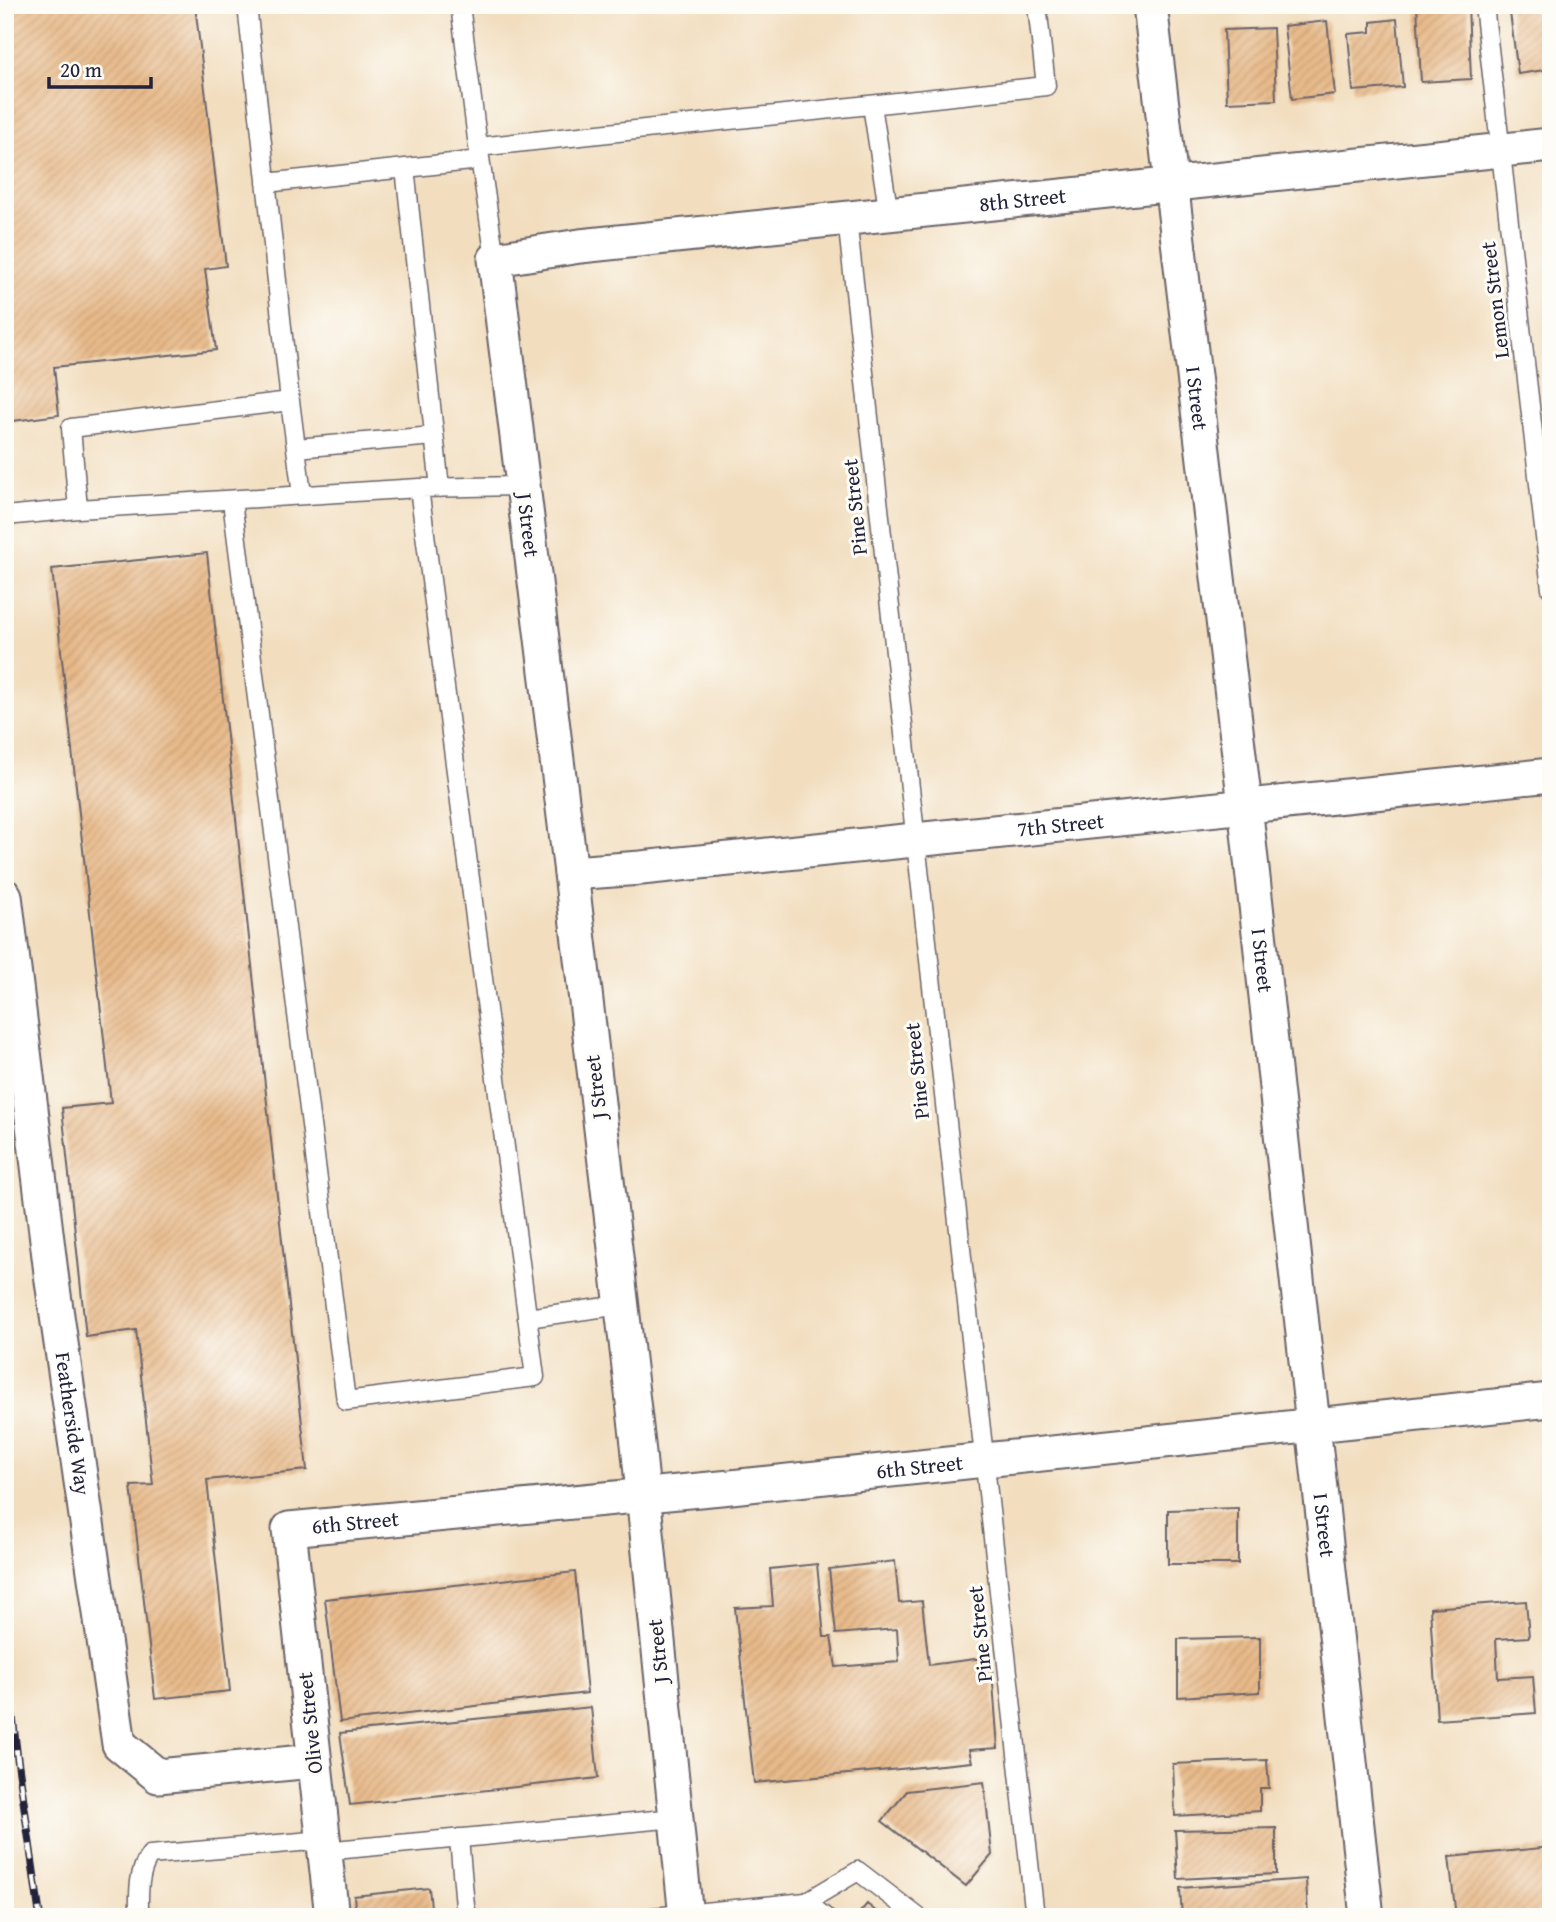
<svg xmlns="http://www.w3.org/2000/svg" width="1556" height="1922" viewBox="0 0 1556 1922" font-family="'Gentium Book Plus',serif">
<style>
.building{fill:url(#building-hatch)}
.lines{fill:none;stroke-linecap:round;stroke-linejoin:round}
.service-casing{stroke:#6b6469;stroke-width:21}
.minor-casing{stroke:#6b6469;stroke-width:37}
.service{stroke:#fff;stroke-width:18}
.minor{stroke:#fff;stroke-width:33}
.rail-casing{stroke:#22223b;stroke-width:8}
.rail{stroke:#fdfcf7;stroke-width:5;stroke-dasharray:16;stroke-linecap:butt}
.labels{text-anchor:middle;stroke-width:6;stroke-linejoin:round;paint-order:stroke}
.street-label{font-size:21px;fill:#22223b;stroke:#fdfcf7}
</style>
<defs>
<pattern id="building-hatch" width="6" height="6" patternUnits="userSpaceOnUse" patternTransform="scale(1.75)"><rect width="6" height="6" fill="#e8ba8a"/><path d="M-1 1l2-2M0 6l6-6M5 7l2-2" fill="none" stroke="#c7a078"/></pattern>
</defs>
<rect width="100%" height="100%" fill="#fdfcf7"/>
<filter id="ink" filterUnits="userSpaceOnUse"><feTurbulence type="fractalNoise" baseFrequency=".0143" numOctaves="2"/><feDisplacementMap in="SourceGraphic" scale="14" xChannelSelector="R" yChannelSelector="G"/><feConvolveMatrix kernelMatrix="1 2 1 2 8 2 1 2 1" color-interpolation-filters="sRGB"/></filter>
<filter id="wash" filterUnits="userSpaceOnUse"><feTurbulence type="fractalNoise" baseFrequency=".00686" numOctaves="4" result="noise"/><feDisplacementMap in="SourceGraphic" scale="28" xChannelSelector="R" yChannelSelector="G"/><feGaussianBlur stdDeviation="1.57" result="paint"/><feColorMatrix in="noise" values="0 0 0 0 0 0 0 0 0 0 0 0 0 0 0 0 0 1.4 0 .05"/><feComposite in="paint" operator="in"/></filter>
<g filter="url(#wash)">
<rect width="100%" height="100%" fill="#f2debf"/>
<g id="blocks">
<!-- building -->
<path class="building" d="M 5,5 L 195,5 L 226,266 L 205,269 L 216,350 L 54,367 L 59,415 L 5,422 Z
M 1417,5 L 1468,5 L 1471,79 L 1421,82 Z
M 1509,5 L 1551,5 L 1551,69 L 1518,74 Z
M 1397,19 L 1403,87 L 1353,91 L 1348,34 L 1371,32 L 1371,22 Z
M 1327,21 L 1335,94 L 1292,99 L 1284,26 Z
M 1273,28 L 1276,100 L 1227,102 L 1224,30 Z
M 207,553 L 307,1470 L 207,1480 L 230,1691 L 155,1699 L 131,1486 L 153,1485 L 136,1330 L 86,1337 L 62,1108 L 111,1103 L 52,569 Z
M 1238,1508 L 1238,1564 L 1168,1564 L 1168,1510 Z
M 895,1561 L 899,1603 L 922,1601 L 929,1665 L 991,1657 L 998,1748 L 969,1750 L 972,1762 L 754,1783 L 735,1608 L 773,1606 L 770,1569 L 817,1564 L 824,1637 L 831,1637 L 836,1667 L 899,1662 L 897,1629 L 836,1634 L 829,1569 Z
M 575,1572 L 587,1693 L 340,1722 L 325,1599 Z
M 1526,1601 L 1529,1637 L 1496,1639 L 1498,1678 L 1533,1676 L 1536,1713 L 1437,1720 L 1430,1608 Z
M 1260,1637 L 1260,1692 L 1178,1697 L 1178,1639 Z
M 591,1707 L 598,1778 L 350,1805 L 340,1733 Z
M 1267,1760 L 1269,1788 L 1260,1788 L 1260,1811 L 1175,1816 L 1173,1764 Z
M 984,1782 L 992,1855 L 966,1886 L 882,1821 L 907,1791 Z
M 1276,1828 L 1276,1874 L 1178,1879 L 1175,1830 Z
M 1551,1847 L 1551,1917 L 1456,1917 L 1449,1857 Z
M 1306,1879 L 1308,1917 L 1182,1917 L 1180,1888 Z
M 429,1888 L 432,1917 L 356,1917 L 354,1896 Z
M 867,1904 L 883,1917 L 856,1917 Z"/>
</g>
</g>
<g filter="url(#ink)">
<use href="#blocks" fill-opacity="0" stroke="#6b6469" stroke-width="2"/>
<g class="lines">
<defs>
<path id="service" d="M 460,5 L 478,147 L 1046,86 L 1037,5
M 1484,5 L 1551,589
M 872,105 L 889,215
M 479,151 L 495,259
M 405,168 L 440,488
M 266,183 L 480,160
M 847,219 L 1035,1917
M 290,401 L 302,495
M 296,448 L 434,436
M 232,501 L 346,1401 L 535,1377 L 419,488
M 78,509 L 71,428 L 290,401 L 247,5
M 5,516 L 78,509 L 419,488 L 523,486
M 527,1318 L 621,1305
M 459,1838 L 465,1906 L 468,1917
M 324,1851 L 676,1818
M 806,1902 L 825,1917
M 139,1917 C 139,1895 137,1873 150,1855 L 323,1840
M 653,1917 L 806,1902 L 858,1871 L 918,1917"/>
<g id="minor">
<path id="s1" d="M 1150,5 L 1245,805 L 1367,1917"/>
<path id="s2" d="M 571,873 L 641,868 L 1551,775"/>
<path id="s3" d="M 5,896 L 52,1281 L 119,1744 L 158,1776 L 313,1761"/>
<path id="s4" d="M 332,1917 L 289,1529 L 731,1487 L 1551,1400"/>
<path id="s5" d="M 686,1917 L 638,1444 L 571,873 L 495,259 L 580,246 L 1551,145"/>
</g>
</defs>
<!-- service casing -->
<use href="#service" class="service-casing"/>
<!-- minor casing -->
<use href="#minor" class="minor-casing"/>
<!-- service -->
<use href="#service" class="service"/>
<!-- minor -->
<use href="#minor" class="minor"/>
<defs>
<path id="rail" d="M 5,1654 L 17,1755 L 40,1917"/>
</defs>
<!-- rail casing -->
<use href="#rail" class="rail-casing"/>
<!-- rail -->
<use href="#rail" class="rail"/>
</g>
</g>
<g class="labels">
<!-- street labels -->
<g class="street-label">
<text dy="7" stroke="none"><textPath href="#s5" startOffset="2200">8th Street</textPath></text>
<text transform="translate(1495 300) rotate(-97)" y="7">Lemon Street</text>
<text dy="7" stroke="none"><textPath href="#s1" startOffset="396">I Street</textPath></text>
<text transform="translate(855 507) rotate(-96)" y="7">Pine Street</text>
<text transform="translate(528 525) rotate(83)" y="7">J Street</text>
<text dy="7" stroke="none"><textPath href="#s2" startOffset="492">7th Street</textPath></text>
<text dy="7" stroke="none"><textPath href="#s1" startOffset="962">I Street</textPath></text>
<text transform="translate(917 1071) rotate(-96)" y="7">Pine Street</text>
<text transform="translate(596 1087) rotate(-97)" y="7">J Street</text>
<text dy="7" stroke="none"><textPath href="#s3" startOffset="532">Featherside Way</textPath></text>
<text dy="7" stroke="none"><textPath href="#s4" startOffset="1024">6th Street</textPath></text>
<text dy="7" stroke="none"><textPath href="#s4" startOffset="457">6th Street</textPath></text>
<text dy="7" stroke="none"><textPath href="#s1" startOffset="1530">I Street</textPath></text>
<text transform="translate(980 1634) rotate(-96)" y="7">Pine Street</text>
<text transform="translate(658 1651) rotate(-96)" y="7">J Street</text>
<text transform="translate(310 1723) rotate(-96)" y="7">Olive Street</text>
</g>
</g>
<!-- margin -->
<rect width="1556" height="1922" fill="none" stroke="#fdfcf7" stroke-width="28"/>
<!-- scale -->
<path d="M49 77v10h102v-10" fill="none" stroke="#22223b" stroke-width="3.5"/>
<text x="60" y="77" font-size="21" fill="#22223b" stroke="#fdfcf7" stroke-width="5" paint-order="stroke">20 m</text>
</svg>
